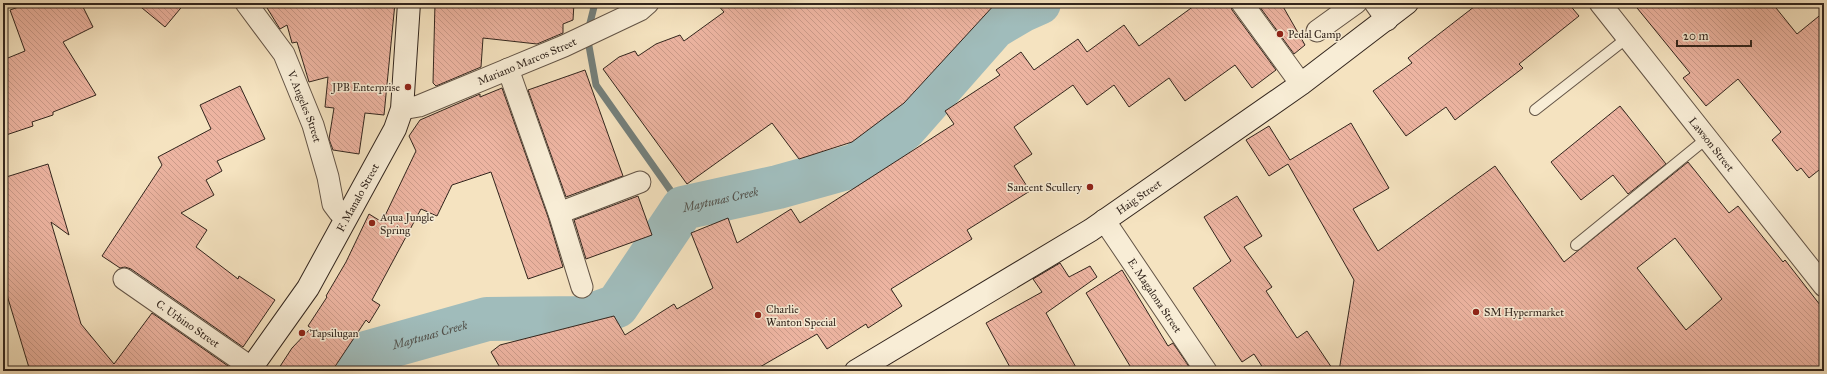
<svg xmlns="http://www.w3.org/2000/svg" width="1827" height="374" viewBox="0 0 1827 374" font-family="'IM FELL Great Primer',serif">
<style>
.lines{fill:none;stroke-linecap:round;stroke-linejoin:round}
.stream{stroke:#74807c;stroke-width:7}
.river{stroke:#a0bcbb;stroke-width:44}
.building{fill:url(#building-back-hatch);stroke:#32251d;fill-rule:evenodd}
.lane-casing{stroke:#635446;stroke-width:12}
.street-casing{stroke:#635446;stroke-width:23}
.secondary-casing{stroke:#32251d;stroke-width:24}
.lane{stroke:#f8edd6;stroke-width:10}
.street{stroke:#f8edd6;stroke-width:21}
.secondary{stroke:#f8edd6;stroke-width:22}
.poi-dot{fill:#8f2418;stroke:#f8edd6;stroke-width:1.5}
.labels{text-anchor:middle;stroke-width:3;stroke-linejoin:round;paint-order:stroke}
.poi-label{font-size:11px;fill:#32251d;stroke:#f8edd6;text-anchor:start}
.street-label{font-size:11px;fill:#32251d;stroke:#f8edd6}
.water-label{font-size:12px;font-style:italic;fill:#53524c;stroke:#f8edd6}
</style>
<defs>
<pattern id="building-back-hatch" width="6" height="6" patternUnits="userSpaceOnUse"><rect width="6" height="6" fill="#edb4a1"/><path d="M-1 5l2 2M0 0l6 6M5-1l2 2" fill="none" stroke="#cc9b8a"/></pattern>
</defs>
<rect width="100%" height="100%" fill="#f5e3c0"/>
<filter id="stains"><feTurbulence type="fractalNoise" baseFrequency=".005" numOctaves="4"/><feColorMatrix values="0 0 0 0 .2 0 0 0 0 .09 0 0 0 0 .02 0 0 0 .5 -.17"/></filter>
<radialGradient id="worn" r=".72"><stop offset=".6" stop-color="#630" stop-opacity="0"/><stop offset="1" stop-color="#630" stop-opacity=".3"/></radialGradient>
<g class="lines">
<!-- stream -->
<path class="stream" d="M 595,3 L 587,35 L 596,85 L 683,208"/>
<!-- river -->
<path class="river" id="s1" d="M 358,371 L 366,353 L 487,319 L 584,318 L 617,306 L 683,208 L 778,187 L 857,165 L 905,128 L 994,27 L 1021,11 L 1039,3"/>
</g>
<!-- building -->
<path class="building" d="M 30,3 L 81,3 L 93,27 L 63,42 L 96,95 L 53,112 L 53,115 L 32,122 L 33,126 L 3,136 L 3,60 L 25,51 L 10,10 Z
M 136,3 L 185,3 L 165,27 Z
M 264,3 L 395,3 L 384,115 L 365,113 L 359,154 L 333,150 L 329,139 L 334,108 L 325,107 L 328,77 L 309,82 L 297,42 L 292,43 L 287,25 L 280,29 Z
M 435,3 L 574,3 L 573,20 L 563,24 L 563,33 L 537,44 L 483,38 L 481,67 L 436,86 L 433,83 Z
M 716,3 L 996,3 L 904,103 L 852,142 L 799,159 L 772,123 L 687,184 L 603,69 L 619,57 L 635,51 L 638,56 L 656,44 L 680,35 L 684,41 L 724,12 Z
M 1198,3 L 1230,3 L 1232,10 L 1276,70 L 1252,88 L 1235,65 L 1185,101 L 1169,78 L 1129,107 L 1114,85 L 1087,105 L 1073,85 L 1014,127 L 1032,154 L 1014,166 L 1030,191 L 967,230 L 972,239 L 891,289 L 902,306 L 868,328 L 866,324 L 827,349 L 817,334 L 753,371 L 502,371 L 491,352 L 500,345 L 614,316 L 625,335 L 674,304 L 677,309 L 713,288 L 691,233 L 728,218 L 737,243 L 791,209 L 800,223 L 954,124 L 945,111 L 1000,75 L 996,70 L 1021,52 L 1034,70 L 1078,39 L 1087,52 L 1124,25 L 1139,46 Z
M 1257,3 L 1281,3 L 1305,45 L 1294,54 Z
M 1479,3 L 1568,3 L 1579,16 L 1519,64 L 1523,68 L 1455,120 L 1446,107 L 1406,136 L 1373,91 L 1412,63 L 1408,58 Z
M 1633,3 L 1772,3 L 1797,34 L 1824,12 L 1824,166 L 1809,178 L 1801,168 L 1797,171 L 1772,140 L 1781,132 L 1738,79 L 1706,106 L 1683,78 L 1690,73 Z
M 585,70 L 623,176 L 566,197 L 528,90 Z
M 240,86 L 265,139 L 217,161 L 222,171 L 206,180 L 214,195 L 181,213 L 207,230 L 196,247 L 238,279 L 239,276 L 275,300 L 243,347 L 131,269 L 125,267 L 120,268 L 102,256 L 162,165 L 158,157 L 211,129 L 200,105 Z
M 502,88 L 548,217 L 563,267 L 528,279 L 491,172 L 452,185 L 437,216 L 421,209 L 372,300 L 380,305 L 369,323 L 366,320 L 332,371 L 277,371 L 292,348 L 311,328 L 308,326 L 327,297 L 326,296 L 346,262 L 369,214 L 382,222 L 416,151 L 409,136 L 420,120 L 480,94 L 480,97 Z
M 1620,106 L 1666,164 L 1628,194 L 1613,175 L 1581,200 L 1551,162 Z
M 1351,123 L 1389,188 L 1353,209 L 1378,251 L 1495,166 L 1564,262 L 1688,162 L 1729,213 L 1738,206 L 1783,262 L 1785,260 L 1824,310 L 1824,371 L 1339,371 L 1354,280 L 1288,164 L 1269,176 L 1246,140 L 1269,126 L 1290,160 ZM 1675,238 L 1722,299 L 1686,330 L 1637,268 Z
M 48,164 L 69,235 L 51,222 L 81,324 L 114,364 L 152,313 L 228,366 L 225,371 L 30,371 L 3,282 L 3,178 Z
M 638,196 L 652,235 L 586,259 L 574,220 Z
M 1237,196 L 1262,236 L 1244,247 L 1272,287 L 1266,291 L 1297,338 L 1307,331 L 1334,371 L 1265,371 L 1254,354 L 1242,362 L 1193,288 L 1231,261 L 1204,217 Z
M 1060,263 L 1069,277 L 1090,266 L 1097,277 L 1046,313 L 1078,371 L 1012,371 L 986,323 L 1042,292 L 1033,279 Z
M 1122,270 L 1168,346 L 1173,343 L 1192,371 L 1133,371 L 1086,293 Z"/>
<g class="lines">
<defs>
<path id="lane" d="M 1535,110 L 1627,38
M 1576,245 L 1706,139"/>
<g id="street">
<path id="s2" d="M 246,3 L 284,54 L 313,125 L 328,177 L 333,204 L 339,212 L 347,216"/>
<path d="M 1242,3 L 1301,84"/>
<path d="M 1375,3 L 1387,20"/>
<path id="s3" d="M 1600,3 L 1824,286"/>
<path d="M 1317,31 L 1356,3"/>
<path d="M 508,69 L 559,213 L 582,287"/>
<path id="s4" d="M 402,109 L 419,106 L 564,46 L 640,10 L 648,3"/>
<path d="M 559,213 L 640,182"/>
<path id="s5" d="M 1104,220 L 1206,371"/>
<path id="s6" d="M 124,279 L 252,368"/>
</g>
<g id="secondary">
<path id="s7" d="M 249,371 L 308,288 L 395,129 L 402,109 L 409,3"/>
<path id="s8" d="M 856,371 L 1091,230 L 1301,84 L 1407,3"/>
</g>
</defs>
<!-- lane casing -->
<use href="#lane" class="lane-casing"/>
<!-- street casing -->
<use href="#street" class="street-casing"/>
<!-- secondary casing -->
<use href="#secondary" class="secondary-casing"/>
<!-- lane -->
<use href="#lane" class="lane"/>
<!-- street -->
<use href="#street" class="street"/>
<!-- secondary -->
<use href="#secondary" class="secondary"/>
</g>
<!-- markers -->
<g class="poi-dot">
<circle cx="1280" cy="34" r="4"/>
<circle cx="408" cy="87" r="4"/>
<circle cx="1090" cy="187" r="4"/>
<circle cx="372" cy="223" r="4"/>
<circle cx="1476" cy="312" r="4"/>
<circle cx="758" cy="315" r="4"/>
<circle cx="302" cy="333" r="4"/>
</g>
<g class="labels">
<!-- poi labels -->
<g class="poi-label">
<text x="1288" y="38">Pedal Camp</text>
<text x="400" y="91" text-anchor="end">JPB Enterprise</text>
<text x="1082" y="191" text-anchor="end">Sancent Scullery</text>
<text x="380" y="221">Aqua Jungle<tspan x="380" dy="13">Spring</tspan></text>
<text x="766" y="313">Charlie<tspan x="766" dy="13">Wanton Special</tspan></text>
<text x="1484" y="316">SM Hypermarket</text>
<text x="310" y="337">Tapsilugan</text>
</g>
<!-- street labels -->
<g class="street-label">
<text dy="4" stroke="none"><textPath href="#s4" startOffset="134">Mariano Marcos Street</textPath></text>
<text dy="4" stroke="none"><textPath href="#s2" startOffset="120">V. Angeles Street</textPath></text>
<text dy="4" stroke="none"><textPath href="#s3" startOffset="180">Lawson Street</textPath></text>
<text dy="4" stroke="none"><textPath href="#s7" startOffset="205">F. Manalo Street</textPath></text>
<text dy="4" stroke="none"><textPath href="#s8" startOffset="332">Haig Street</textPath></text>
<text dy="4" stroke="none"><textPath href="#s5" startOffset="91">E. Magalona Street</textPath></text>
<text dy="4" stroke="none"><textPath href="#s6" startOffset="78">C. Urbino Street</textPath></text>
</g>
<!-- water labels -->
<g class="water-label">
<text dy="4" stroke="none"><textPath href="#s1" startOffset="434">Maytunas Creek</textPath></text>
<text dy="4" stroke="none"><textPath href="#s1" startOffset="86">Maytunas Creek</textPath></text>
</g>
</g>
<!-- margin -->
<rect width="1827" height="374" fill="none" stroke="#f5e3c0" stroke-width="16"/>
<rect x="4" y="4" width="1819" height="366" fill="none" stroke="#32251d" stroke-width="2"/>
<rect x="8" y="8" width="1811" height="358" fill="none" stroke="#32251d"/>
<!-- scale -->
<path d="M1677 40v6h74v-6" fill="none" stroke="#32251d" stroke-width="2"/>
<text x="1683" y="40" font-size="12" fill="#32251d" stroke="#f8edd6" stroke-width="3" paint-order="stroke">20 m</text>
<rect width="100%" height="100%" filter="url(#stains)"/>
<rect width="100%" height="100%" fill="url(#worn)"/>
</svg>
